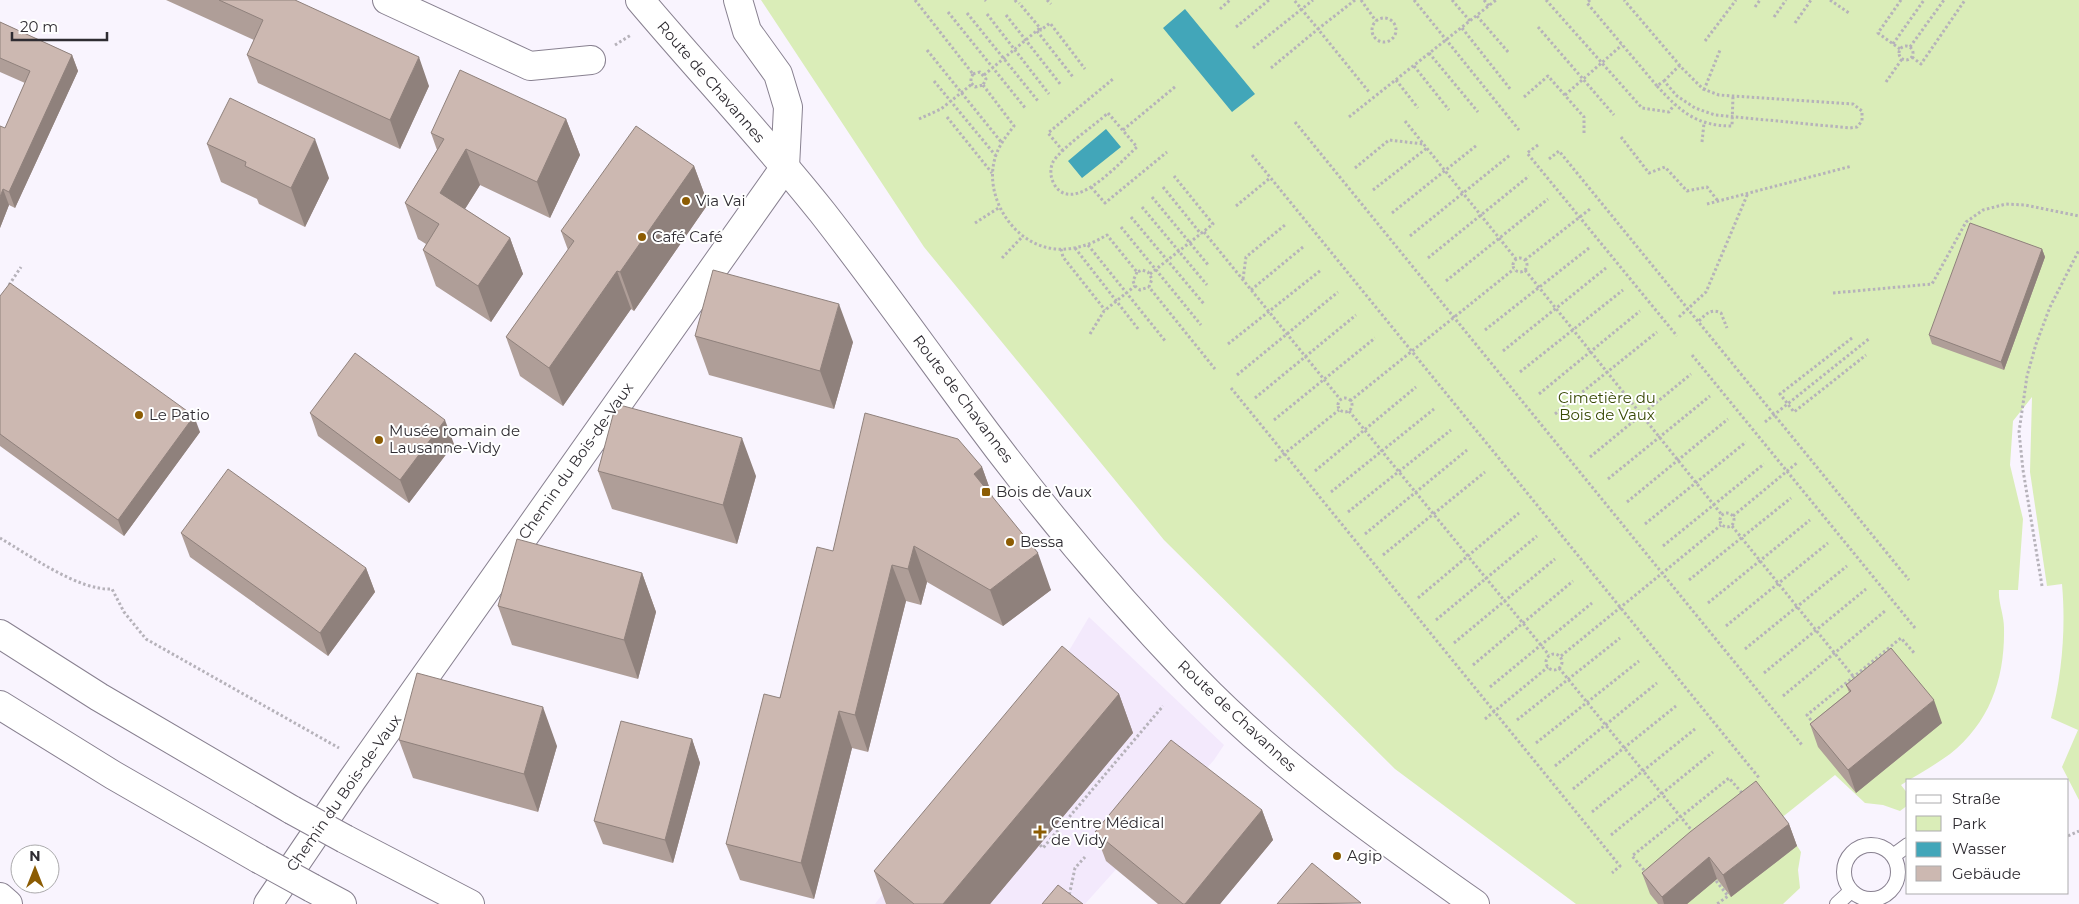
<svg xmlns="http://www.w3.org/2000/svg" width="2079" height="904" viewBox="0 0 2079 904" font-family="Montserrat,sans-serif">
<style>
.built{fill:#f3e9fc}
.green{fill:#daedb8}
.water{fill:#42a6b9}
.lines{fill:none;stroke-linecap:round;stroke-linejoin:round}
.service-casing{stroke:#888090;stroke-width:16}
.minor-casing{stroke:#888090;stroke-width:30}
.secondary-casing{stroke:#888090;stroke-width:30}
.motorway-casing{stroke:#888090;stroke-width:30}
.path{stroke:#b6b2ba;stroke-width:3;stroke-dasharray:2.5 2.5;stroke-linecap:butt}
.service{stroke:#fff;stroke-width:14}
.minor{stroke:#fff;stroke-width:28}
.secondary{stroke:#fff;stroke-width:28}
.motorway{stroke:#fff;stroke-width:28}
.motorway-bridge-casing{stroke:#888090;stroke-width:30;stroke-linecap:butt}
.motorway-bridge{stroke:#fff;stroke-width:28}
.wall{fill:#af9e98}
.shaded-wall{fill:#8f817c}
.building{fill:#ccb8b1;stroke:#8f817c}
.poi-dot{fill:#8c5c03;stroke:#fff;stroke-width:2}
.labels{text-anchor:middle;stroke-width:4;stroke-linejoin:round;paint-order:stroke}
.street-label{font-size:15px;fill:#2f2c32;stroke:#fff}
.poi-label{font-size:15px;fill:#2f2c32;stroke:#fff;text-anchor:start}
.park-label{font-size:15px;fill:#394a06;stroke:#fff}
</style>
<rect width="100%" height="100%" fill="#f9f4fe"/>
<!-- built -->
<path class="built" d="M 1089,617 L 1224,745 L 1214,760 L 1085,904 L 875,904 L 1070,649 Z"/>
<!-- green -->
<path class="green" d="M 761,0 L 2079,0 L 2079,800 L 2062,767 L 2078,730 L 2051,718 C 2062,675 2066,628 2062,584 L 2047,586 L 2030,472 L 2032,397 L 2013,421 L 2010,465 L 2023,519 L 2018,590 L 1999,590 C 1998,602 2004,615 2004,628 C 2005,678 1990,722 1950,754 C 1935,765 1917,775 1901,785 L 1908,794 L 1908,805 L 1900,811 L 1883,805 L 1865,803 L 1835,775 L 1780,819 L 1801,852 L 1798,870 L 1800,888 L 1783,904 L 1576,904 L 1395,769 L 1164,540 L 924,247 Z"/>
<!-- water -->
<path class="water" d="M 1185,9 L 1255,94 L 1232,112 L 1163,28 Z
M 1106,129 L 1121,147 L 1082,178 L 1068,161 Z"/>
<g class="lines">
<defs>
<path id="service" d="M1844 872a27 27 0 1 1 54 0a27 27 0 1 1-54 0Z
M 1893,856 L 1908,845
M 1837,904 L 1851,891"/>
<path id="minor" d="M 387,0 L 530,66 L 591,60
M 0,897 L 8,904
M 268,904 L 352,780 L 785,167 L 788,107 L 778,74 L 747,31 L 738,0"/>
<path id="secondary" d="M 640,0 C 700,71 764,139 822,212 C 872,276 919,342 967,407 C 1037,502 1112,593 1194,678 C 1278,765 1377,835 1475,904"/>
<path id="motorway" d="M 0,634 L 99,697 L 292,810
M 0,705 L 113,775 L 259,859
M 345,839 L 470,904
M 312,888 L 342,904"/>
</defs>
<!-- service casing -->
<use href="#service" class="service-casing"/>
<!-- minor casing -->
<use href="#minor" class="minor-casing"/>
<!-- secondary casing -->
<use href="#secondary" class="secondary-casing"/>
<!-- motorway casing -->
<use href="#motorway" class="motorway-casing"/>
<!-- path -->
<path class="path" d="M 915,0 L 973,74
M 985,0 L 986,1
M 1015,0 L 1017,3
M 1047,0 L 1051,4
M 1355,0 L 1318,29 L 1369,92
M 1361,0 L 1376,21
M 1414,0 L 1519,130
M 1452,0 L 1470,21
M 1484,0 L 1489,6
M 1546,0 L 1642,108 L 1669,112 L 1674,105
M 1590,0 L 1587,3 L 1657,86 L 1664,81 L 1677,96 L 1695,108 L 1715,115 L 1850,128 L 1857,127 L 1862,121 L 1862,111 L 1853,104 L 1733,96 L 1719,95 L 1703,89 L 1682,68 L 1624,0
M 1830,0 L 1849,13
M 1755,7 L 1760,0
M 1220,9 L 1230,0
M 948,12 L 1026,109
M 967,13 L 1038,101
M 987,14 L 1049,94
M 1006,15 L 1061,85
M 1477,16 L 1509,53
M 1774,17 L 1786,0
M1372 30a12 12 0 1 1 24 0a12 12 0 1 1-24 0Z
M 1795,23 L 1811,0
M 1236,27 L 1269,0
M 1538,27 L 1614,115
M 1040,28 L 1041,30 L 1050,23 L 1085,69
M 1462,28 L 1511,90
M 1037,31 L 1073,77
M 1705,41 L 1736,0
M 1893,44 L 1924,0
M 615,45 L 631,35
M1899 53a7 7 0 1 1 14 0a7 7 0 1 1-14 0Z
M 1910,47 L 1944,0
M 1253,48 L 1313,0
M 1900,49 L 1878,33 L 1901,0
M 927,50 L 1002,143
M 1429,53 L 1478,112
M 1912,57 L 1921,64 L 1965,0
M 1414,66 L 1449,110
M 1271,68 L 1318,29 L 1294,0
M 973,74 L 971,78 L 971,83 L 975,87 L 983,85
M 973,74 L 980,72 L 986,79 L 983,85
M 984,75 L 1040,28 L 1019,3
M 1396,80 L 1418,108
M 934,81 L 996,156
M 1664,81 L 1680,65
M 1886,82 L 1902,59
M 983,85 L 1014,126 C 1007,135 1000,144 996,155 C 983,191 1008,237 1045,247 C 1066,253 1089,246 1107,235 L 1137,272 L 1142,270 L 1148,272 L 1152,279 L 1149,287 L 1215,369
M 1657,86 C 1680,111 1696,126 1732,126 L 1733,96
M 1704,90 L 1720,50
M 1565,95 L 1622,45
M 1524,97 L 1548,76 L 1584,117 L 1584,135
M 1108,113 L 1137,147 C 1120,162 1073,217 1054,184 C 1050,177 1050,168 1053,162 C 1061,148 1095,125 1108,113 Z
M 947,117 L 992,173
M 1349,117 L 1496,0
M 919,119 L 941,109 L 972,84
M 1405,121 L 1516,259
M 1295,122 L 1802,745
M 1123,130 L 1176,86
M 1621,137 L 1649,173 L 1665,167 L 1687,191 L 1707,187 L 1718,201
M 1702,142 L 1704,123
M 1538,145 L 1527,153 L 1677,336
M 1063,151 L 1048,133 L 1113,79
M 1252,155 L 1760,779
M 1549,159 L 1559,151 L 1909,580
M 1355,168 L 1389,140 L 1423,144
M 1091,187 L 1105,203 L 1167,152
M 1163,187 L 1201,234
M 1373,190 L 1427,148
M 1152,197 L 1209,266
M 1707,204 L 1852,166
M 1236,206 L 1270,178
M 1142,207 L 1207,285
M 1392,213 L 1477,145
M 1131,217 L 1204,304
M 975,223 L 1000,207
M 1121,227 L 1201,325
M 1204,232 L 1340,399
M 1410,236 L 1510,155
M 1088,245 L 1166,342
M 1075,248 L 1139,330
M 1061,249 L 1063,257 L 1105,310
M1513 265a7 7 0 1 1 14 0a7 7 0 1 1-14 0Z
M 1002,258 L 1023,236
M 1428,258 L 1529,176
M 1525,260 L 1590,209
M 1525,270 L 1722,515
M 1137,272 L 1133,281 L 1135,286 L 1140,290 L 1149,287
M 1150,274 L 1213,224 L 1174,176
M 1243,279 L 1246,257 L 1285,225
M 1446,281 L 1548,199
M 9,285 L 21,267
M 1251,290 L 1303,247
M 1833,293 L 1932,284 L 1966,222 L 1983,210 L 2006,204 L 2025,205 L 2079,216
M 1679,317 L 1706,292 L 1748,193
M 1699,321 C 1706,314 1711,308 1721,313 L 1727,328
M 1485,330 L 1589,248
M 1090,334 L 1104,311 L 1135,286
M 1852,338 L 1780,394 L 1794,412 L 1866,355
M 1228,344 L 1321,270
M 1503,351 L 1606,268
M 1692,355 L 1915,628
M 1520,372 L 1623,290
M 1237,375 L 1338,292
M 1231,388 L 1620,866 L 1612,873
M 1539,394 L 1640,311
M1338 405a7 7 0 1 1 14 0a7 7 0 1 1-14 0Z
M 1255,398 L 1356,315
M 1350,401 L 1514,269
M 1349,411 L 1549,655
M 1555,414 L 1657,332
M 1274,420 L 1375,338
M 1765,422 L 1870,338
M 1590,457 L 1691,374
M 1275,461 L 1339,410
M 1315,471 L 1416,387
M 1608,479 L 1710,396
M 1331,492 L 1434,409
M 1627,502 L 1728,419
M 1348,512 L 1451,430
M1720 520a7 7 0 1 1 14 0a7 7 0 1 1-14 0Z
M 1733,516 L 1798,462
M 1645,524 L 1746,442
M 1732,526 L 1857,681
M 1365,534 L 1467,450
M 0,538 C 29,555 79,591 112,589 L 124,612 L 146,639 L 339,748
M 1663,546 L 1764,464
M 1383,555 L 1485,472
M 1689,580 L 1791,498
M 2042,586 L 2023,470 L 2019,432 L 2027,376 L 2036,344 L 2050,307 L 2079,250
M 1418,598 L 1519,513
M 1708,603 L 1810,520
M 1436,620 L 1537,536
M 1726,626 L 1828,543
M 1454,643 L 1555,559
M 1745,649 L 1847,566
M1546 662a8 8 0 1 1 16 0a8 8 0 1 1-16 0Z
M 1561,656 L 1721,525
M 1473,665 L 1573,581
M 1559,668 L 1693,832
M 1764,673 L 1866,589
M 1490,687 L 1592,603
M 1783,696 L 1885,611
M 1485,719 L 1548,667
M 1517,720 L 1620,638
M 1814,724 L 1807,715 L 1901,638 L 1915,654
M 1536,743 L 1639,661
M 1555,766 L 1657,683
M 1573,789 L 1676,706
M 1592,812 L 1695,729
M 1611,835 L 1713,752
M 2068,836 L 2079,831
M 1040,845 L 1043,848 L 1163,706
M 1644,870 L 1632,856 L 1729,778 L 1742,793
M 1713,877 L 1728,896 L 1717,904
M 1070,904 L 1068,901 L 1075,868 L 1085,857"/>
<!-- service -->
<use href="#service" class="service"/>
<!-- minor -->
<use href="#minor" class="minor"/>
<!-- secondary -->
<use href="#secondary" class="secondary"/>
<!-- motorway -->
<use href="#motorway" class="motorway"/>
<defs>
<path id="motorway-bridge" d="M 292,810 L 345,839
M 259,859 L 312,888"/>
</defs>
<!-- motorway-bridge casing -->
<use href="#motorway-bridge" class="motorway-bridge-casing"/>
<!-- motorway-bridge -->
<use href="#motorway-bridge" class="motorway-bridge"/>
</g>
<!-- wall -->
<path class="wall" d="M 166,0 L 295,0 L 429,86 L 400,149 L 258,83 L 247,55 L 254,40 Z
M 0,22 L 72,55 L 78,71 L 15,208 L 9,205 L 0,228 L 5,128 L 25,83 L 0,72 Z
M 566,119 L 580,155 L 550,218 L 480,185 L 465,209 L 510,238 L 523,274 L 491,322 L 436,286 L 423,250 L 426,244 L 418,239 L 405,203 L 437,150 L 431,133 Z
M 207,144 L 329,178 L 305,227 L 259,204 L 257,199 L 221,182 Z
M 694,166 L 708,204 L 634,311 L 631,309 L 563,406 L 520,376 L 506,337 L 568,250 L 561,231 Z
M 2042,249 L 2045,257 L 2004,370 L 1932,344 L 1929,335 Z
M 0,296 L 200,432 L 124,536 L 0,446 Z
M 695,336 L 853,342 L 834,409 L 709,375 Z
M 310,413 L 454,444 L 409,503 L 318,436 Z
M 982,467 L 993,498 L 1051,590 L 1003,626 L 927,582 L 921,605 L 906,601 L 868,752 L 852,748 L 814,899 L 740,880 L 726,844 L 833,551 Z
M 598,471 L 756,476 L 737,544 L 612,509 Z
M 181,533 L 366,568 L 375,592 L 328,656 L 190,557 Z
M 642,573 L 656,612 L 638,679 L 512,645 L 498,606 Z
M 1846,685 L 1942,723 L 1856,793 L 1818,747 L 1810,724 L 1849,692 Z
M 1119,694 L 1133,733 L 990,904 L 886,904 L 874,871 Z
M 692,739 L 700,763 L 673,863 L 603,844 L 594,821 Z
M 399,740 L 557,746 L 538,812 L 413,778 Z
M 1262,810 L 1273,840 L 1220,904 L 1158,904 L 1106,861 L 1095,832 Z
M 1789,824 L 1797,846 L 1731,897 L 1717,879 L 1687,904 L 1658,904 L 1650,894 L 1642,873 Z"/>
<!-- shaded-wall -->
<path class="shaded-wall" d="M 72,55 L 78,71 L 15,208 L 9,192 Z
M 419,57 L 429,86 L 400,149 L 390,120 Z
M 566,119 L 580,155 L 550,218 L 537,182 Z
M 315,139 L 329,178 L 305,227 L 291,188 Z
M 466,149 L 480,185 L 453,228 L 440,193 Z
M 694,166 L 708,204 L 634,311 L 620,272 Z
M 3,189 L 9,205 L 0,228 L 0,197 Z
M 510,238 L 523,274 L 491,322 L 478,286 Z
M 2042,249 L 2045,257 L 2004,370 L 2001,362 Z
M 617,271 L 631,309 L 563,406 L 549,368 Z
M 839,304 L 853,342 L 834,409 L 820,371 Z
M 194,416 L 200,432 L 124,536 L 118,520 Z
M 445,420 L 454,444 L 409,503 L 400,480 Z
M 742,438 L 756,476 L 737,544 L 723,505 Z
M 982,467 L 995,503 L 974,474 Z
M 914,546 L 927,582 L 921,605 L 908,569 Z
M 1038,553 L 1051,590 L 1003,626 L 990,590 Z
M 892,565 L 906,601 L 868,752 L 855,715 Z
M 366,568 L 375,592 L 328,656 L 320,633 Z
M 642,573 L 656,612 L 638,679 L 624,640 Z
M 1119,694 L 1133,733 L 990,904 L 943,904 Z
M 1934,700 L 1942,723 L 1856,793 L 1848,770 Z
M 543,707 L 557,746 L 538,812 L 524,774 Z
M 839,711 L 852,748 L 814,899 L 801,863 Z
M 692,739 L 700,763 L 673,863 L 665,840 Z
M 1262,810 L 1273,840 L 1220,904 L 1185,904 Z
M 1789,824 L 1797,846 L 1731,897 L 1723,875 Z
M 1709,857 L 1717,879 L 1687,904 L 1664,904 L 1662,897 Z"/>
<!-- building -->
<path class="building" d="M 219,0 L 295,0 L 419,57 L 390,120 L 247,55 L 263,20 Z
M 0,22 L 72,55 L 9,192 L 3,189 L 0,197 L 0,126 L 5,128 L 30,71 L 0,58 Z
M 460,70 L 566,119 L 537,182 L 466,149 L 440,193 L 510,238 L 478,286 L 423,250 L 439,224 L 405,203 L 444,139 L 431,133 Z
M 230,98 L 315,139 L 291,188 L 245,166 L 246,162 L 207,144 Z
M 636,126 L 694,166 L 620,272 L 617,271 L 549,368 L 506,337 L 574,241 L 561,231 Z
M 1970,223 L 2042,249 L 2001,362 L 1929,335 Z
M 713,270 L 839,304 L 820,371 L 695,336 Z
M 10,283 L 194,416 L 118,520 L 0,434 L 0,296 Z
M 355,353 L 445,420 L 400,480 L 310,413 Z
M 616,404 L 742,438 L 723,505 L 598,471 Z
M 865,413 L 958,439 L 982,467 L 974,474 L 1038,553 L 990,590 L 914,546 L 908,569 L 892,565 L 855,715 L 839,711 L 801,863 L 726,844 L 764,694 L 780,698 L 817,547 L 833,551 Z
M 228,469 L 366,568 L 320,633 L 181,533 Z
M 517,539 L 642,573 L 624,640 L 498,606 Z
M 1062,646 L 1119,694 L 943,904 L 914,904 L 874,871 Z
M 1891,648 L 1934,700 L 1848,770 L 1810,724 L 1851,691 L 1846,685 Z
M 417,673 L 543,707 L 524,774 L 399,740 Z
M 621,721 L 692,739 L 665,840 L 594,821 Z
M 1171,740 L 1262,810 L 1185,904 L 1183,904 L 1095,832 Z
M 1756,781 L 1789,824 L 1723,875 L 1709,857 L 1662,897 L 1642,873 L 1690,832 Z
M 1312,863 L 1361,903 L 1277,904 Z
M 1058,885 L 1083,904 L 1042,904 Z"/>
<!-- markers -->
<g class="poi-dot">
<circle cx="686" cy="201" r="5"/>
<circle cx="642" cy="237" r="5"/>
<circle cx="139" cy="415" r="5"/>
<circle cx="379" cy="440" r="5"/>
<rect x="981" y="487" width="10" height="10" rx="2.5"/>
<circle cx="1010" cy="542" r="5"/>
<path d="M1037.5 824.5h5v5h5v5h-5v5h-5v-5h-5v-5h5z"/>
<circle cx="1337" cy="856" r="5"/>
</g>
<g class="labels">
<!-- street labels -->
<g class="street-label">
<text transform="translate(711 82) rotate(49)" y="5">Route de Chavannes</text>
<text transform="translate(963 399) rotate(53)" y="5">Route de Chavannes</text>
<text transform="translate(576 461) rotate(-55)" y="5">Chemin du Bois-de-Vaux</text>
<text transform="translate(1237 716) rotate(43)" y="5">Route de Chavannes</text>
<text transform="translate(344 793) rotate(-55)" y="5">Chemin du Bois-de-Vaux</text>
</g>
<!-- poi labels -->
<g class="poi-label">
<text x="696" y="206">Via Vai</text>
<text x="652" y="242">Café Café</text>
<text x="149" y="420">Le Patio</text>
<text x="389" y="436">Musée romain de<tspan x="389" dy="17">Lausanne-Vidy</tspan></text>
<text x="996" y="497">Bois de Vaux</text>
<text x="1020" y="547">Bessa</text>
<text x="1051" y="828">Centre Médical<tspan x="1051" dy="17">de Vidy</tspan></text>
<text x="1347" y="861">Agip</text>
</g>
<!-- park labels -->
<g class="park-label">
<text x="1607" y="403">Cimetière du<tspan x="1607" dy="17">Bois de Vaux</tspan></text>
</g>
</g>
<!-- legend -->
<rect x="1906" y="779" width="162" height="115" fill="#ffffff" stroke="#acabad"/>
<rect x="1916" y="795" width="25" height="8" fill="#ffffff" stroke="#acabad"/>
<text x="1952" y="804" font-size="15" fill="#2f2c32">Straße</text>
<rect x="1916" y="816" width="25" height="15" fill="#daedb8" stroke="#acabad"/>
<text x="1952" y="829" font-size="15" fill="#2f2c32">Park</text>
<rect x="1916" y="842" width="25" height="15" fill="#42a6b9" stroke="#acabad"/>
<text x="1952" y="854" font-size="15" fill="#2f2c32">Wasser</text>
<rect x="1916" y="866" width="25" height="15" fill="#ccb8b1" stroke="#acabad"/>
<text x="1952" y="879" font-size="15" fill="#2f2c32">Gebäude</text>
<!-- north arrow -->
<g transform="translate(35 869)"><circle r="24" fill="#ffffff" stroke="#acabad"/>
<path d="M0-4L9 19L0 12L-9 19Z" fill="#8c5c03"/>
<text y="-8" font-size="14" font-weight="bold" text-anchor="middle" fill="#2f2c32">N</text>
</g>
<!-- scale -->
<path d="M12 32v8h95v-8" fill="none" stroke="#2f2c32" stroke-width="2.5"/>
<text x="20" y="32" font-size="15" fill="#2f2c32" stroke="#ffffff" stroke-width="4" paint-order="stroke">20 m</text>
</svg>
